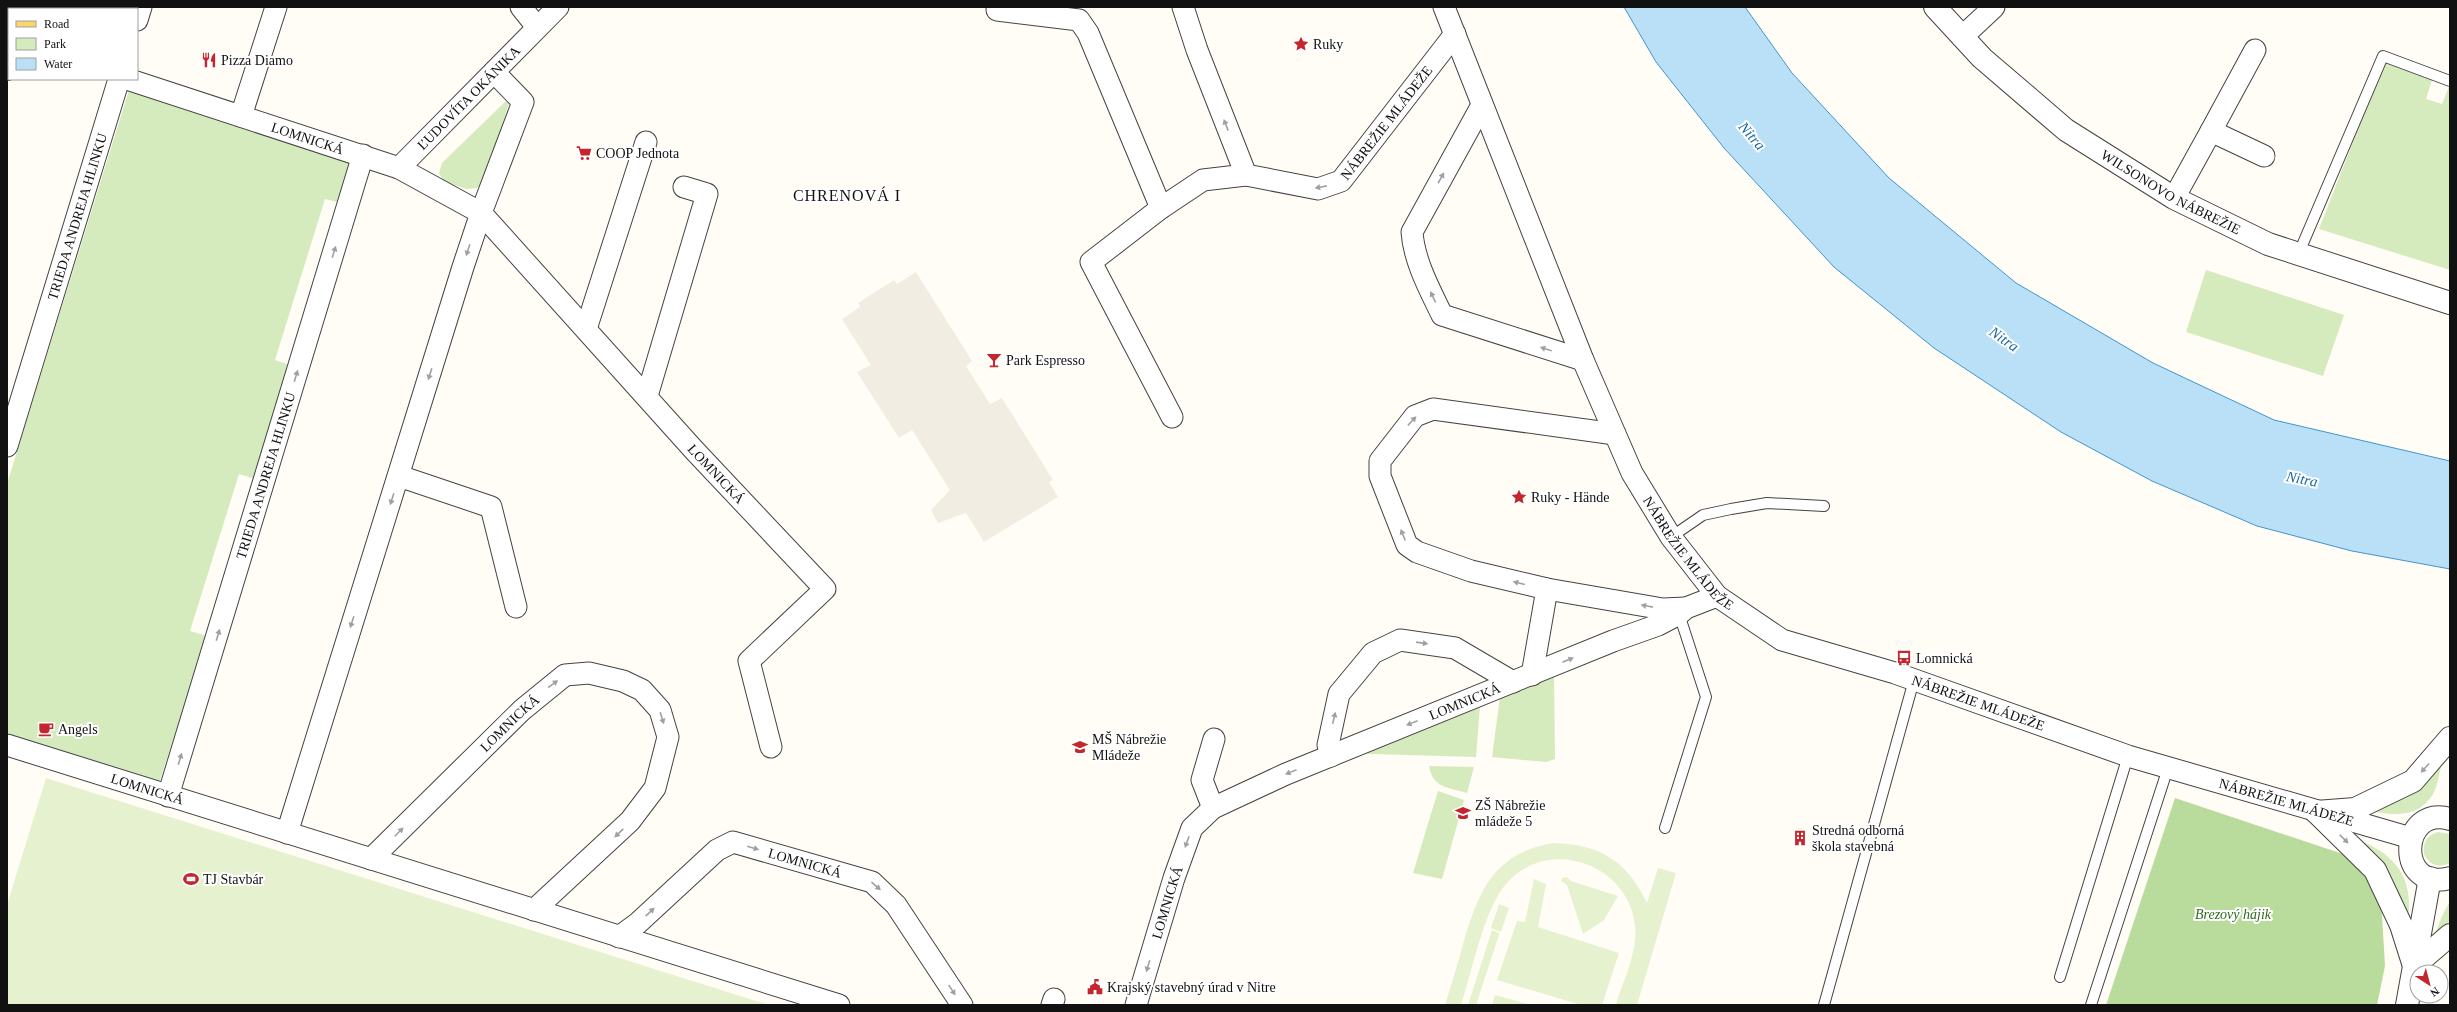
<svg xmlns="http://www.w3.org/2000/svg" width="2457" height="1012" viewBox="0 0 2457 1012" font-family="Georgia,serif">
<style>
.green{fill:#d5ebbd}
.forest{fill:#b9dc9c}
.pitch{fill:#e6f2cf}
.plaza{fill:#f1ede2}
.water{fill:#b9e0f7;stroke:#3f96cf}
.lines{fill:none;stroke-linecap:round;stroke-linejoin:round}
.service-casing{stroke:#444;stroke-width:12}
.minor-casing{stroke:#444;stroke-width:23}
.tertiary-casing{stroke:#444;stroke-width:24}
.primary-casing{stroke:#222;stroke-width:24}
.service{stroke:#fff;stroke-width:10}
.minor{stroke:#fff;stroke-width:21}
.tertiary{stroke:#fff;stroke-width:22}
.primary{stroke:#f9d66b;stroke-width:22}
.oneway{fill:#a0a0a0}
.labels{text-anchor:middle;stroke-width:4;stroke-linejoin:round;paint-order:stroke}
.poi-label{font-size:14px;fill:#111;stroke:#fff;text-anchor:start}
.street-label{font-size:14px;fill:#111;stroke:#fff}
.park-label{font-size:14px;font-style:italic;fill:#2f6b1f;stroke:#fff}
.water-label{font-size:15px;font-style:italic;fill:#1768a6;stroke:#fff}
.quarter-label{font-size:16px;letter-spacing:1px;fill:#111;stroke:#fff}
</style>
<rect width="100%" height="100%" fill="#fffdf5"/>
<!-- green -->
<path class="green" d="M 2385,60 L 2433,77 L 2426,99 L 2442,104 L 2450,84 L 2450,270 L 2319,229 Z
M 129,90 L 351,160 L 341,203 L 325,199 L 275,360 L 290,365 L 255,479 L 239,474 L 190,631 L 207,636 L 159,783 L 7,735 L 7,484 Z
M 509,98 L 510,100 L 484,181 L 477,188 L 467,189 L 444,182 L 439,173 L 442,163 Z
M 2206,270 L 2344,315 L 2323,376 L 2186,332 Z
M 1554,673 L 1555,759 L 1546,762 L 1492,757 L 1500,697 Z
M 1480,706 L 1476,757 L 1373,754 L 1368,754 L 1366,748 Z
M 1429,766 L 1474,767 L 1467,793 C 1447,787 1433,788 1429,766 Z
M 2438,766 L 2441,767 C 2439,775 2437,787 2433,794 C 2418,819 2392,815 2368,811 Z
M 1438,791 L 1464,800 L 1442,879 L 1413,873 Z
M 2438,832 L 2450,834 L 2450,863 C 2438,869 2430,865 2424,854 C 2423,842 2427,835 2438,832 Z
M 2357,839 C 2396,855 2414,877 2408,921 Z
M 2450,901 L 2450,925 L 2431,945 L 2442,916 Z"/>
<!-- forest -->
<path class="forest" d="M 2175,798 L 2379,866 L 2385,966 L 2377,1005 L 2106,1005 Z"/>
<!-- pitch -->
<path class="pitch" d="M 46,778 L 769,1005 L 7,1005 L 7,905 Z
M 1553,843 C 1600,844 1627,861 1647,903 L 1658,868 L 1676,873 L 1637,1005 L 1616,1005 C 1623,981 1638,951 1635,926 C 1629,864 1548,835 1506,884 C 1484,909 1472,972 1461,1005 L 1445,1005 C 1452,982 1459,960 1465,937 C 1481,886 1496,853 1553,843 Z
M 1567,877 L 1571,881 L 1618,896 L 1604,920 L 1583,934 L 1567,885 L 1561,881 L 1562,878 Z
M 1534,879 L 1546,884 L 1538,927 L 1619,953 L 1602,1005 L 1581,1005 L 1497,980 L 1517,921 L 1525,922 Z
M 1499,904 L 1509,908 L 1501,932 L 1491,928 Z
M 1492,930 L 1499,933 L 1499,935 L 1476,1005 L 1468,1005 Z
M 1495,995 L 1531,1005 L 1492,1005 Z"/>
<!-- plaza -->
<path class="plaza" d="M 916,272 L 972,361 L 966,366 L 990,404 L 1002,398 L 1053,480 L 1049,482 L 1058,497 L 984,542 L 966,513 L 938,523 L 931,510 L 950,490 L 912,430 L 899,438 L 857,372 L 871,365 L 842,319 L 860,307 L 858,303 L 894,280 L 897,284 Z"/>
<!-- water -->
<path class="water" d="M 1624,7 L 1745,7 L 1792,73 L 1889,178 L 2016,283 L 2153,363 L 2274,420 L 2450,461 L 2450,569 L 2352,551 L 2257,526 L 2152,481 L 2061,432 L 1934,348 L 1834,267 L 1724,148 L 1656,62 Z"/>
<g class="lines">
<defs>
<path id="service" d="M 2298,255 L 2383,56 L 2450,81
M 1671,537 L 1703,515 L 1731,509 L 1767,503 L 1824,506
M 1665,828 L 1706,697 L 1679,614
M 2060,977 L 2128,756
M 1824,1005 L 1914,680
M 2091,1005 L 2168,768"/>
<g id="minor">
<path d="M 521,7 L 537,27"/>
<path id="s1" d="M 1183,7 L 1197,50 L 1246,175 L 1318,189 L 1341,181 L 1455,34"/>
<path id="s2" d="M 1444,7 L 1583,360 L 1632,473 L 1671,537 L 1717,596 L 1782,640 L 1895,673 L 2128,756 L 2411,838"/>
<path d="M 997,10 L 1079,20 L 1088,33 L 1161,208"/>
<path d="M 137,20 L 141,7"/>
<path d="M 1962,37 L 1994,7"/>
<path id="s3" d="M 127,79 L 399,168 L 481,213 L 694,450 L 825,589 L 749,661 L 771,747"/>
<path d="M 1482,105 L 1412,232 C 1414,261 1430,290 1442,315 L 1583,360"/>
<path d="M 241,116 L 276,7"/>
<path d="M 2211,131 L 2255,50"/>
<path id="s4" d="M 399,168 L 558,7"/>
<path d="M 2174,198 L 2211,131 L 2264,156"/>
<path d="M 586,329 L 646,142"/>
<path d="M 647,396 L 707,194 L 684,187"/>
<path d="M 1172,417 L 1091,262 L 1161,208 L 1203,180 L 1246,175"/>
<path d="M 1615,434 L 1433,409 L 1415,416 L 1380,461 L 1380,476 L 1407,545 L 1417,552 L 1471,571 L 1547,589 L 1663,609 L 1686,608"/>
<path id="s5" d="M 7,446 L 119,79"/>
<path d="M 399,476 L 491,507 L 516,607"/>
<path d="M 1532,675 L 1547,589"/>
<path id="s6" d="M 7,745 L 839,1005"/>
<path d="M 1331,756 L 1328,745 L 1339,694 L 1373,653 L 1400,640 L 1455,648 L 1513,682"/>
<path id="s7" d="M 168,796 L 363,155"/>
<path d="M 1213,808 L 1202,780 L 1214,739"/>
<path d="M 287,833 L 463,267 L 481,213 L 523,102 L 494,72"/>
<path id="s8" d="M 371,859 L 522,710 L 565,675 L 589,673 L 623,681 L 642,690 L 660,710 L 668,737 L 655,788 L 630,821 L 534,910"/>
<path id="s9" d="M 619,937 L 638,923 L 717,850 L 733,842 L 872,882 L 896,905 L 962,1005"/>
<path d="M 1052,1005 L 1054,999"/>
<path id="s10" d="M 1136,1005 L 1174,878 L 1192,828 L 1213,808 L 1286,774 L 1613,641 L 1658,625 L 1679,614 L 1686,608 L 1717,596"/>
</g>
<g id="tertiary">
<path id="s11" d="M 1935,7 L 1982,58 L 2066,130 L 2174,198 L 2268,244 L 2450,303"/>
<path d="M 2316,812 L 2375,870 L 2401,925 L 2414,966"/>
<path d="M 2316,812 L 2355,809 L 2413,781 L 2450,738"/>
<path d="M 2450,819 C 2399,804 2395,893 2450,878"/>
<path d="M 2414,966 L 2450,935"/>
<path d="M 2407,1005 L 2430,878"/>
</g>
<path id="primary" d="M 26,9 L 26,7
M 7,69 L 9,62"/>
</defs>
<!-- service casing -->
<use href="#service" class="service-casing"/>
<!-- minor casing -->
<use href="#minor" class="minor-casing"/>
<!-- tertiary casing -->
<use href="#tertiary" class="tertiary-casing"/>
<!-- primary casing -->
<use href="#primary" class="primary-casing"/>
<!-- service -->
<use href="#service" class="service"/>
<!-- minor -->
<use href="#minor" class="minor"/>
<!-- tertiary -->
<use href="#tertiary" class="tertiary"/>
<!-- primary -->
<use href="#primary" class="primary"/>
</g>
<!-- one-way arrows -->
<defs><path id="oneway-solid" d="M-6-.8H1V-3.2L6.5 0L1 3.2V.8H-6Z"/></defs>
<g class="oneway">
<use href="#oneway-solid" transform="translate(1226 125) rotate(-111)"/>
<use href="#oneway-solid" transform="translate(1441 178) rotate(-61)"/>
<use href="#oneway-solid" transform="translate(1321 187) rotate(169)"/>
<use href="#oneway-solid" transform="translate(468 250) rotate(108)"/>
<use href="#oneway-solid" transform="translate(334 252) rotate(-73)"/>
<use href="#oneway-solid" transform="translate(1433 297) rotate(-115)"/>
<use href="#oneway-solid" transform="translate(1546 349) rotate(-163)"/>
<use href="#oneway-solid" transform="translate(430 374) rotate(108)"/>
<use href="#oneway-solid" transform="translate(296 376) rotate(-73)"/>
<use href="#oneway-solid" transform="translate(1412 421) rotate(-47)"/>
<use href="#oneway-solid" transform="translate(392 499) rotate(108)"/>
<use href="#oneway-solid" transform="translate(1403 535) rotate(-112)"/>
<use href="#oneway-solid" transform="translate(1519 583) rotate(-166)"/>
<use href="#oneway-solid" transform="translate(1647 606) rotate(-169)"/>
<use href="#oneway-solid" transform="translate(352 622) rotate(108)"/>
<use href="#oneway-solid" transform="translate(218 635) rotate(-73)"/>
<use href="#oneway-solid" transform="translate(1422 643) rotate(8)"/>
<use href="#oneway-solid" transform="translate(1568 660) rotate(-23)"/>
<use href="#oneway-solid" transform="translate(553 684) rotate(-36)"/>
<use href="#oneway-solid" transform="translate(662 718) rotate(72)"/>
<use href="#oneway-solid" transform="translate(1334 718) rotate(-77)"/>
<use href="#oneway-solid" transform="translate(1412 723) rotate(158)"/>
<use href="#oneway-solid" transform="translate(180 759) rotate(-73)"/>
<use href="#oneway-solid" transform="translate(2425 768) rotate(132)"/>
<use href="#oneway-solid" transform="translate(1291 772) rotate(158)"/>
<use href="#oneway-solid" transform="translate(399 832) rotate(-45)"/>
<use href="#oneway-solid" transform="translate(619 833) rotate(136)"/>
<use href="#oneway-solid" transform="translate(2344 839) rotate(44)"/>
<use href="#oneway-solid" transform="translate(1187 842) rotate(110)"/>
<use href="#oneway-solid" transform="translate(753 848) rotate(16)"/>
<use href="#oneway-solid" transform="translate(876 886) rotate(41)"/>
<use href="#oneway-solid" transform="translate(650 912) rotate(-43)"/>
<use href="#oneway-solid" transform="translate(1148 966) rotate(107)"/>
<use href="#oneway-solid" transform="translate(952 990) rotate(57)"/>
</g>
<!-- icons -->
<defs>
<symbol id="sight-bare" viewBox="-9 -9 18 18"><path d="M0-6L1.8-2.2L6-1.7L2.9 1.2L3.7 5.4L0 3.3L-3.7 5.4L-2.9 1.2L-6-1.7L-1.8-2.2Z" fill="#c4262e" stroke="#fff" stroke-width="2.5" paint-order="stroke"/></symbol>
<symbol id="restaurant-bare" viewBox="-9 -9 18 18"><path d="M-5-6h1v4h1v-4h1v4h1v-4h1v5L-1.5 .5V6h-2V.5L-5-1ZM5-6V6H3V1.5H1.5Q1.5-4 5-6Z" fill="#c4262e" stroke="#fff" stroke-width="2.5" paint-order="stroke"/></symbol>
<symbol id="supermarket-bare" viewBox="-9 -9 18 18"><path d="M-6-5.5h2.5l.6 2H6L4.5 2H-2.5L-4.4-4H-6ZM-1.5 3.2a1.3 1.3 0 1 0 .1 0ZM3 3.2a1.3 1.3 0 1 0 .1 0Z" fill="#c4262e" stroke="#fff" stroke-width="2.5" paint-order="stroke"/></symbol>
<symbol id="bar-bare" viewBox="-9 -9 18 18"><path d="M-6-5H6L.8 .8V4.5H3.5V6h-7V4.5H-.8V.8Z" fill="#c4262e" stroke="#fff" stroke-width="2.5" paint-order="stroke"/></symbol>
<symbol id="bus-bare" viewBox="-9 -9 18 18"><path d="M-5-6H5V4H4V6H2V4H-2V6H-4V4H-5ZM-3.5-4V0h7V-4ZM-3.5 1.2v1.5H-2V1.2ZM2 1.2v1.5H3.5V1.2Z" fill="#c4262e" stroke="#fff" stroke-width="2.5" paint-order="stroke"/></symbol>
<symbol id="cafe-bare" viewBox="-9 -9 18 18"><path d="M-5.5-4.5H6V0H3Q3 3.5 0 3.5H-2.5Q-5.5 3.5-5.5 0ZM3-3.2v2h1.7v-2ZM-6 4.5H4V6H-6Z" fill="#c4262e" stroke="#fff" stroke-width="2.5" paint-order="stroke"/></symbol>
<symbol id="school-bare" viewBox="-9 -9 18 18"><path d="M0-5L7-2L0 1L-7-2ZM-4 1L0 2.5L4 1V4Q0 6-4 4Z" fill="#c4262e" stroke="#fff" stroke-width="2.5" paint-order="stroke"/></symbol>
<symbol id="building-bare" viewBox="-9 -9 18 18"><path d="M-4-6H4V6H1V3H-1V6H-4ZM-2.5-4.3h1.7v1.8h-1.7ZM.8-4.3h1.7v1.8H.8ZM-2.5-1h1.7V.8h-1.7ZM.8-1h1.7V.8H.8Z" fill="#c4262e" stroke="#fff" stroke-width="2.5" paint-order="stroke"/></symbol>
<symbol id="stadium-bare" viewBox="-9 -9 18 18"><path d="M0-5a6.5 5 0 1 0 0 10a6.5 5 0 1 0 0-10ZM-3.5-1.8h7v3.6h-7Z" fill="#c4262e" stroke="#fff" stroke-width="2.5" paint-order="stroke"/></symbol>
<symbol id="civic-bare" viewBox="-9 -9 18 18"><path d="M-.6-6.5H3V-4.5H.6V-3L4-1V1h2V6H-6V1h2V-1L-.6-3ZM-1.2 2.5V6h2.4V2.5Z" fill="#c4262e" stroke="#fff" stroke-width="2.5" paint-order="stroke"/></symbol>
</defs>
<g fill-rule="evenodd">
<use href="#sight-bare" x="1290" y="33" width="22" height="22"/>
<use href="#restaurant-bare" x="198" y="49" width="22" height="22"/>
<use href="#supermarket-bare" x="573" y="142" width="22" height="22"/>
<use href="#bar-bare" x="983" y="349" width="22" height="22"/>
<use href="#sight-bare" x="1508" y="486" width="22" height="22"/>
<use href="#bus-bare" x="1893" y="647" width="22" height="22"/>
<use href="#cafe-bare" x="35" y="718" width="22" height="22"/>
<use href="#school-bare" x="1069" y="736" width="22" height="22"/>
<use href="#school-bare" x="1452" y="802" width="22" height="22"/>
<use href="#building-bare" x="1789" y="827" width="22" height="22"/>
<use href="#stadium-bare" x="180" y="868" width="22" height="22"/>
<use href="#civic-bare" x="1084" y="976" width="22" height="22"/>
</g>
<g class="labels">
<!-- poi labels -->
<g class="poi-label">
<text x="1313" y="49">Ruky</text>
<text x="221" y="65">Pizza Diamo</text>
<text x="596" y="158">COOP Jednota</text>
<text x="1006" y="365">Park Espresso</text>
<text x="1531" y="502">Ruky - Hände</text>
<text x="1916" y="663">Lomnická</text>
<text x="58" y="734">Angels</text>
<text x="1092" y="744">MŠ Nábrežie<tspan x="1092" dy="16">Mládeže</tspan></text>
<text x="1475" y="810">ZŠ Nábrežie<tspan x="1475" dy="16">mládeže 5</tspan></text>
<text x="1812" y="835">Stredná odborná<tspan x="1812" dy="16">škola stavebná</tspan></text>
<text x="203" y="884">TJ Stavbár</text>
<text x="1107" y="992">Krajský stavebný úrad v Nitre</text>
</g>
<!-- street labels -->
<g class="street-label">
<text dy="5" stroke="none"><textPath href="#s4" startOffset="99">ĽUDOVÍTA OKÁNIKA</textPath></text>
<text dy="5" stroke="none"><textPath href="#s1" startOffset="351">NÁBREŽIE MLÁDEŽE</textPath></text>
<text dy="5" stroke="none"><textPath href="#s3" startOffset="190">LOMNICKÁ</textPath></text>
<text dy="5" stroke="none"><textPath href="#s11" startOffset="302">WILSONOVO NÁBREŽIE</textPath></text>
<text dy="5" stroke="none"><textPath href="#s5" startOffset="240">TRIEDA ANDREJA HLINKU</textPath></text>
<text dy="5" stroke="none"><textPath href="#s3" startOffset="731">LOMNICKÁ</textPath></text>
<text dy="5" stroke="none"><textPath href="#s7" startOffset="335">TRIEDA ANDREJA HLINKU</textPath></text>
<text dy="5" stroke="none"><textPath href="#s2" startOffset="601">NÁBREŽIE MLÁDEŽE</textPath></text>
<text dy="5" stroke="none"><textPath href="#s10" startOffset="488">LOMNICKÁ</textPath></text>
<text dy="5" stroke="none"><textPath href="#s2" startOffset="937">NÁBREŽIE MLÁDEŽE</textPath></text>
<text dy="5" stroke="none"><textPath href="#s8" startOffset="194">LOMNICKÁ</textPath></text>
<text dy="5" stroke="none"><textPath href="#s6" startOffset="147">LOMNICKÁ</textPath></text>
<text dy="5" stroke="none"><textPath href="#s2" startOffset="1261">NÁBREŽIE MLÁDEŽE</textPath></text>
<text dy="5" stroke="none"><textPath href="#s9" startOffset="224">LOMNICKÁ</textPath></text>
<text dy="5" stroke="none"><textPath href="#s10" startOffset="107">LOMNICKÁ</textPath></text>
</g>
<!-- park labels -->
<g class="park-label">
<text x="2233" y="919">Brezový hájik</text>
</g>
<!-- water labels -->
<g class="water-label">
<text transform="translate(1752 136) rotate(49)" y="5">Nitra</text>
<text transform="translate(2004 339) rotate(35)" y="5">Nitra</text>
<text transform="translate(2302 479) rotate(11)" y="5">Nitra</text>
</g>
<!-- quarter labels -->
<g class="quarter-label">
<text x="847" y="201">CHRENOVÁ I</text>
</g>
</g>
<!-- border -->
<rect width="2457" height="1012" fill="none" stroke="#111111" stroke-width="16"/>
<!-- legend -->
<rect x="8" y="8" width="130" height="72" fill="#ffffff" stroke="#a0a0a0"/>
<rect x="16" y="21" width="20" height="6" fill="#f9d66b" stroke="#a0a0a0"/>
<text x="44" y="28" font-size="12" fill="#111111">Road</text>
<rect x="16" y="38" width="20" height="12" fill="#d5ebbd" stroke="#a0a0a0"/>
<text x="44" y="48" font-size="12" fill="#111111">Park</text>
<rect x="16" y="58" width="20" height="12" fill="#b9e0f7" stroke="#a0a0a0"/>
<text x="44" y="68" font-size="12" fill="#111111">Water</text>
<!-- north arrow -->
<g transform="translate(2429 984) rotate(144)"><circle r="19" fill="#ffffff" stroke="#a0a0a0"/>
<path d="M0-3L7 15L0 10L-7 15Z" fill="#c4262e"/>
<text y="-6" font-size="11" font-weight="bold" text-anchor="middle" fill="#111111">N</text>
</g>
</svg>
